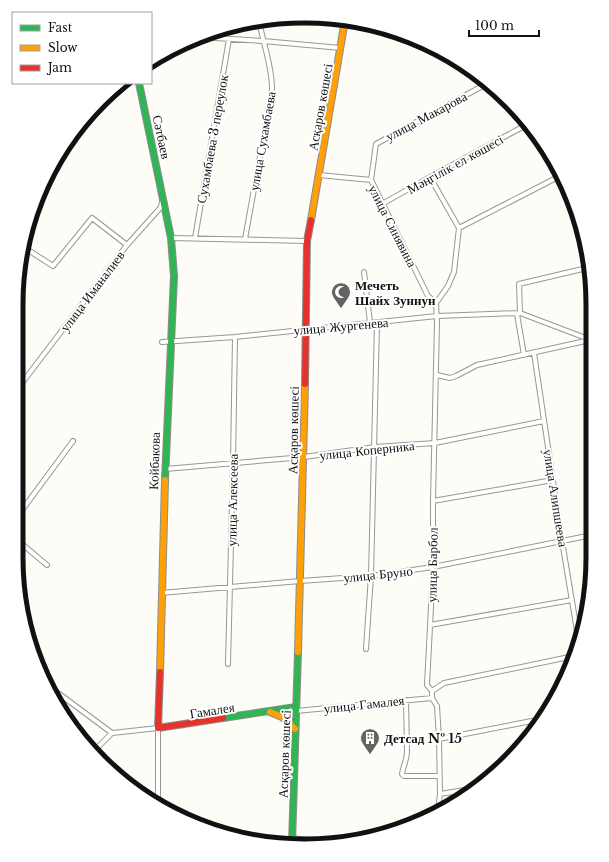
<svg xmlns="http://www.w3.org/2000/svg" width="609" height="862" viewBox="0 0 609 862" font-family="'Libre Baskerville',serif">
<style>
.lines{fill:none;stroke-linecap:round;stroke-linejoin:round}
.street-casing{stroke:#979795;stroke-width:6}
.fast-casing{stroke:#8e8d8b;stroke-width:8}
.slow-casing{stroke:#8e8d8b;stroke-width:8}
.jam-casing{stroke:#8e8d8b;stroke-width:8}
.street{stroke:#fffffe;stroke-width:4}
.fast{stroke:#30b455;stroke-width:6}
.slow{stroke:#ff9f0a;stroke-width:6}
.jam{stroke:#e5322d;stroke-width:6}
.labels{text-anchor:middle;stroke-width:4;stroke-linejoin:round;paint-order:stroke}
.street-label{font-size:13px;fill:#111;stroke:#fff}
.poi-label{font-size:13px;font-weight:bold;fill:#111;stroke:#fff;text-anchor:start}
.rim{fill:none;stroke:#111;stroke-width:5}
</style>
<rect width="100%" height="100%" fill="#fdfcf7"/>
<g class="lines">
<defs>
<path id="street" d="M 198,37 L 263,41 L 341,48
M 319,175 L 371,180 L 428,296 L 436,303 L 437,322 L 433,501 L 433,567 L 427,685 L 432,691 L 432,698 L 437,706 L 439,739 L 440,794 L 438,810
M 430,177 L 459,228 L 454,272 L 448,286 L 436,303
M 371,180 L 376,144 L 488,83
M 382,204 L 430,177 L 528,124
M 459,228 L 560,176
M 171,238 L 307,241
M 195,238 L 229,39
M 245,239 L 272,89 C 272,65 263,44 259,20
M 22,246 L 53,266 L 92,218 L 127,245
M 364,272 L 370,323
M 520,313 L 519,284 L 591,267
M 517,314 L 524,355
M 162,342 L 235,337 L 437,316 L 520,313 L 591,340
M 534,353 L 562,541 L 579,643
M 437,375 L 450,378 L 456,376 L 477,365 L 590,340
M 19,387 L 127,245 L 161,207 L 162,202
M 165,469 L 304,457 L 375,447 L 435,443 L 544,421
M 433,501 L 553,480
M 17,517 L 73,441
M 16,539 L 47,565
M 161,593 L 300,581 L 371,576 L 433,567 L 592,535
M 430,625 L 572,600
M 366,649 L 371,576 L 377,323
M 228,664 L 233,463 L 235,337
M 432,691 L 444,683 L 574,656
M 53,692 L 58,693 L 112,733 L 158,728 L 158,804
M 406,700 L 407,751 C 407,760 403,766 402,774 L 404,776 L 439,776
M 296,711 L 432,698
M 439,739 L 542,719
M 94,751 L 112,733
M 440,794 L 471,789
M 292,838 L 339,844"/>
<path id="fast" d="M 139,83 L 171,238 L 174,276 L 165,480
M 223,718 L 296,707
M 292,844 L 298,652"/>
<path id="slow" d="M 311,220 L 345,20
M 298,652 L 305,384
M 160,672 L 165,480
M 270,712 L 282,717 L 295,729"/>
<path id="jam" d="M 305,384 L 307,241 L 311,220
M 160,672 L 158,728 L 223,718"/>
</defs>
<!-- street casing -->
<use href="#street" class="street-casing"/>
<!-- fast casing -->
<use href="#fast" class="fast-casing"/>
<!-- slow casing -->
<use href="#slow" class="slow-casing"/>
<!-- jam casing -->
<use href="#jam" class="jam-casing"/>
<!-- street -->
<use href="#street" class="street"/>
<!-- fast -->
<use href="#fast" class="fast"/>
<!-- slow -->
<use href="#slow" class="slow"/>
<!-- jam -->
<use href="#jam" class="jam"/>
</g>
<!-- icons -->
<defs>
<symbol id="mosque-pin" viewBox="-11 -11 22 30"><path d="M0 17L-7.5 6A9.5 9.5 0 1 1 7.5 6Z" fill="#646362" stroke="#fff"/><path d="M3.5-4.9A6 6 0 1 0 3.5 4.9A5 5 0 1 1 3.5-4.9Z" fill="#fff"/></symbol>
<symbol id="building-pin" viewBox="-11 -11 22 30"><path d="M0 17L-7.5 6A9.5 9.5 0 1 1 7.5 6Z" fill="#646362" stroke="#fff"/><path d="M-4-6H4V6H1V3H-1V6H-4ZM-2.5-4.3h1.7v1.8h-1.7ZM.8-4.3h1.7v1.8H.8ZM-2.5-1h1.7V.8h-1.7ZM.8-1h1.7V.8H.8Z" fill="#fff"/></symbol>
</defs>
<g fill-rule="evenodd">
<use href="#mosque-pin" x="330" y="281" width="22" height="30"/>
<use href="#building-pin" x="359" y="727" width="22" height="30"/>
</g>
<g class="labels">
<!-- street labels -->
<g class="street-label">
<text transform="translate(320 107) rotate(-80)" y="5">Асқаров көшесі</text>
<text transform="translate(426 116) rotate(-28)" y="5">улица Макарова</text>
<text transform="translate(162 137) rotate(78)" y="5">Сәтбаев</text>
<text transform="translate(212 139) rotate(-80)" y="5">Сухамбаева 3 переулок</text>
<text transform="translate(262 141) rotate(-80)" y="5">улица Сухамбаева</text>
<text transform="translate(455 164) rotate(-29)" y="5">Мәңгілік ел көшесі</text>
<text transform="translate(393 226) rotate(63)" y="5">улица Синявина</text>
<text transform="translate(92 291) rotate(-53)" y="5">улица Иманалиев</text>
<text transform="translate(341 326) rotate(-5)" y="5">улица Жургенева</text>
<text transform="translate(293 430) rotate(-89)" y="5">Асқаров көшесі</text>
<text transform="translate(367 450) rotate(-6)" y="5">улица Коперника</text>
<text transform="translate(154 461) rotate(-88)" y="5">Койбакова</text>
<text transform="translate(556 498) rotate(81)" y="5">улица Алипшеева</text>
<text transform="translate(232 500) rotate(-89)" y="5">улица Алексеева</text>
<text transform="translate(432 565) rotate(-89)" y="5">улица Барбол</text>
<text transform="translate(378 574) rotate(-6)" y="5">улица Бруно</text>
<text transform="translate(364 704) rotate(-6)" y="5">улица Гамалея</text>
<text transform="translate(212 710) rotate(-9)" y="5">Гамалея</text>
<text transform="translate(284 754) rotate(-88)" y="5">Асқаров көшесі</text>
</g>
<!-- poi labels -->
<g class="poi-label">
<text x="355" y="290">Мечеть<tspan x="355" dy="15">Шайх Зуннун</tspan></text>
<text x="384" y="743">Детсад № 15</text>
</g>
</g>
<!-- crop -->
<path d="M0 0H609V862H0ZM304 23H305A281 281 0 0 1 586 304V558A281 281 0 0 1 305 839H304A281 281 0 0 1 23 558V304A281 281 0 0 1 304 23Z" fill="#fff" fill-rule="evenodd"/>
<path class="rim" d="M304 23H305A281 281 0 0 1 586 304V558A281 281 0 0 1 305 839H304A281 281 0 0 1 23 558V304A281 281 0 0 1 304 23Z"/>
<!-- legend -->
<rect x="12" y="12" width="140" height="72" fill="#ffffff" stroke="#a0a0a0"/>
<rect x="20" y="25" width="20" height="6" fill="#30b455" stroke="#a0a0a0"/>
<text x="48" y="32" font-size="12" fill="#111111">Fast</text>
<rect x="20" y="45" width="20" height="6" fill="#ff9f0a" stroke="#a0a0a0"/>
<text x="48" y="52" font-size="12" fill="#111111">Slow</text>
<rect x="20" y="65" width="20" height="6" fill="#e5322d" stroke="#a0a0a0"/>
<text x="48" y="72" font-size="12" fill="#111111">Jam</text>
<!-- scale -->
<path d="M469 30v6h70v-6" fill="none" stroke="#111111" stroke-width="2"/>
<text x="475" y="30" font-size="12" fill="#111111" stroke="#ffffff" stroke-width="3" paint-order="stroke">100 m</text>
</svg>
